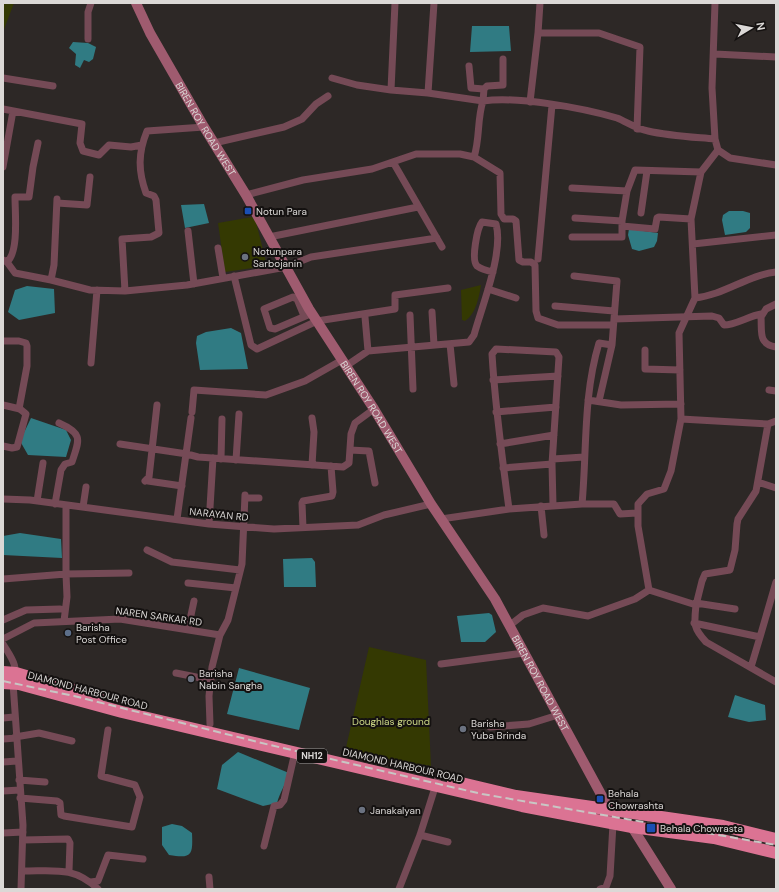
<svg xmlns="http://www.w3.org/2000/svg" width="779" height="892" viewBox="0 0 779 892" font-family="'DM Sans',sans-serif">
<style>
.green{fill:#343902}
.water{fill:#307b83}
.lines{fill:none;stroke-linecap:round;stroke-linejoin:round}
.street{stroke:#754a56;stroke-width:7}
.secondary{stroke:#9f5b6f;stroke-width:10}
.highway{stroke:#db7393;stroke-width:12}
.rail{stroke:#c9c6c4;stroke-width:2;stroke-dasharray:8 4;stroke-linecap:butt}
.transit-dot{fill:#1a4fb4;stroke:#141110;stroke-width:1.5}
.worship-dot{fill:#6b7280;stroke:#141110;stroke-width:1.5}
.service-dot{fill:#5c6f8a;stroke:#141110;stroke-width:1.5}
.labels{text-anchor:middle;stroke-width:4;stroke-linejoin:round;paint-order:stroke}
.shield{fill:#141110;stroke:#9f9c9b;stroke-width:1}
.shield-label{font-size:9px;font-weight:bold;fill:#dbd8d6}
.street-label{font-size:10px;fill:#dbd8d6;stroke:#141110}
.poi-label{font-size:10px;fill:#dbd8d6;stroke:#141110;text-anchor:start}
.park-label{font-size:10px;fill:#ccd786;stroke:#141110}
</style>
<rect width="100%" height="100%" fill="#2d2826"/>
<!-- green -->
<path class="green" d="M 3,3 L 14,3 L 3,32 Z
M 252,217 L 256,222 L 267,266 L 225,272 L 218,223 Z
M 481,285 C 479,297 476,314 465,321 L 462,320 L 461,290 Z
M 369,647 L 426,660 L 431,766 L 345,752 Z"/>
<!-- water -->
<path class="water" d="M 472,26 L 509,26 L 511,51 L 470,52 Z
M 73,42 L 88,43 L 96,47 L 93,59 L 89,62 L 84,60 L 80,68 L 75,65 L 76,54 L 69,48 Z
M 204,204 L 209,223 L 185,228 L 181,205 Z
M 729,211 L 743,211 L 750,213 L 750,228 L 746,232 L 725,235 L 722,220 L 723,215 Z
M 629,229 L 658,233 L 657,241 L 654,247 L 639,251 L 632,249 L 628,235 Z
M 27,286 L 54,289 L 55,313 L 19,320 L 8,312 L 15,290 Z
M 231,328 L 241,333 L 248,369 L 200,370 L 196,343 L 197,336 L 206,332 Z
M 31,418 L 66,430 L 71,440 L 66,457 L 28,455 L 20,441 Z
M 20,533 L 61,539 L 62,558 L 3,555 L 3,536 Z
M 312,558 L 315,562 L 316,587 L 284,587 L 283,559 Z
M 489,613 L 492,615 L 496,632 L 485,642 L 461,642 L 457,616 Z
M 239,668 L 310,688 L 299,730 L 227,714 Z
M 735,695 L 765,705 L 766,720 L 749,722 L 728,717 Z
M 238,752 L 289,773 C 286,784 280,792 277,803 L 263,806 L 217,789 L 222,765 Z
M 172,824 L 182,826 L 192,833 C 193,855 192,859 169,855 L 162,845 L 162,827 Z"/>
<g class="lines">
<!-- street -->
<path class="street" d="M 395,3 L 391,90 L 428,93 L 483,101 L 484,89 L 471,88 L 469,66
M 540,3 L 538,33 L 599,33 L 640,47 L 637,129
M 715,3 L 712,88 L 715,139 L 718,150
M 88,39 L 88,12 L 91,3
M 715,54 L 776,57
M 3,78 L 53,86
M 332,78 L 357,85 L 391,90
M 484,89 L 487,86 L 503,85 L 503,59
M 428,93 L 434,3
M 530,102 L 538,33
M 3,109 L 82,124 L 80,143 L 83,151 L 99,155 L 109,145 L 131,147 L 142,145
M 214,143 L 284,127 L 302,119 L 316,104 L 328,96
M 474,157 L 500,173 L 501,214 L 504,219 L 513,219 L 516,221 L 519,260 L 523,262 L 531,262 L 535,265 L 536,311 L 538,318 L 558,325 L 613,325
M 393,162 L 442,247
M 3,167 L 13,111
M 627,191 L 635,170 L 701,172
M 246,195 L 303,180 L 372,169 L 416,154 L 460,154 L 474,157 C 480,139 477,119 483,101 C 518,96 583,108 617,118 C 627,122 636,129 648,131 C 669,136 693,137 715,139
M 57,203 L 87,205 L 90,177
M 641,213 L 647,171
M 575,218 L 622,221
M 622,226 L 655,229 L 657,218 L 659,217 L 691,219
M 188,231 L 194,284
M 269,237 L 418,207
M 572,237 L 622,237 L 622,221 L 627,191 L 572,188
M 693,244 L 776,235
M 218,248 L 223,278
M 538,259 L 552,105
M 3,260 L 7,262 C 19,252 15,213 15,197 L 29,197 L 33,167 L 38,143
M 7,262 L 15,273 L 51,280 L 90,290 L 125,291 L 187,285 L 286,267 L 311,257 L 437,238
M 234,276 L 251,345 L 257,349 L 317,321 L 395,309 L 395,295 L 448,288
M 574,276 L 617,281 L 614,319
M 51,280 L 54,265 L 57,199
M 488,289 L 516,298
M 125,291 L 122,239 L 151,237 L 159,233 L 156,200 L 154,196 L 146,193 C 138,171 138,153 147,131 L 204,127
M 695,298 C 724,295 748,275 776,272
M 776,304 L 766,309 L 761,317 C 762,332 758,344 776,347
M 555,306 L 614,311
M 432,312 L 434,345
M 410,315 L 413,389
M 304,316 L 297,299 L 293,297 L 264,309 L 270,328 L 275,329 L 308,315 L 311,313
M 365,317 L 368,351
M 3,341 L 19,341 L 26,343 L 27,346 L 27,366 L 19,409
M 450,344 L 454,384
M 645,350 L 645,369 L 680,370
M 91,363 L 97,290
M 346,366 L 368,351 L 469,342 L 474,335 C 482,306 504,252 496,224 L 482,222 C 477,228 471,260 477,266 C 481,269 488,271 493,272
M 493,380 L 558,376
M 769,390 L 776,391
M 588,400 L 621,405 L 681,404
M 599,401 L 612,345
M 3,405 L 20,409 L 26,414 L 17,447 L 12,448 L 3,446
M 192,412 L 194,390 L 266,395 L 305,381 L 342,360
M 496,412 L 556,407
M 681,419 L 768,424
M 120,444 L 187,454 L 198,457 L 343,467 L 349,463 L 351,434 L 355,423 L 374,409
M 500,444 L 554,435
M 350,450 L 369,451 L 375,483
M 221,459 L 222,419
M 553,459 L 584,457
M 236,460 L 239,414
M 552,464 L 553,505
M 312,465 L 314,432 L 312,418
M 503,468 L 552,464 L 559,357 L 556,352 L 496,349 L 492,354 C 495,406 502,457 509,509
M 145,481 L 149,477 L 157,405
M 148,481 L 182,486
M 758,482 L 776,488
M 245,498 L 259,498
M 3,499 L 30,500 L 209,524 L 274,529 L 358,525 L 384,515 L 431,504
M 37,501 L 43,463
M 55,504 L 61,470 L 65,464 L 72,462 C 79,440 84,434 59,423
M 582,504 L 614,504 L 620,514 L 637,513
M 541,506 L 544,535
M 83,507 L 86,487
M 177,519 L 191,418
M 441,519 L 509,509 L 582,504 C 587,450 583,396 599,343 L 612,345 L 614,319 L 712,316 L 719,318 L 724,325 C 735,325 749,316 761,314
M 209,524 L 213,458
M 303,528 L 302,503 L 303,501 L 332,496 L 333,492 L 331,466
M 147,550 L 172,562 L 240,570
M 3,579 L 66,574 L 129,573
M 188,583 L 236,588
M 649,590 L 638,526 L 638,504 L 647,494 L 664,489 L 671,471 L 681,419 L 679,333 L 695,298 L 691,219 L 701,172 L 718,150 L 730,158 L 776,165
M 649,590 L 696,605 C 694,624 693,628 706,642 L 776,682
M 696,603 L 735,609
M 696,605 L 702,581 L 705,574 L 730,570 L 735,550 L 737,524 L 738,519 L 756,491 L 768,424 L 776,421
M 3,620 L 26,610 L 60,609
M 64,621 L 67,597 L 66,574 L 66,505
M 694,623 L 760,637 L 776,582
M 509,626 L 523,615 L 543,608 L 588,616 L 635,599 L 649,590
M 188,629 L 194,601
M 3,639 L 34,623 L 120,619 L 220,635
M 3,644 C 12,659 19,666 13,683 L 23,825 L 21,889
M 441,664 L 524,653
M 751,667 L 760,637
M 176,673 L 211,680
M 3,718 L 14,717
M 210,724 L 209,696 L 212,667 L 220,635 L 228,620 L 242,564 L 245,495
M 490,727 L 529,724 L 558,715
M 15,737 L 39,733 L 72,741
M 3,739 L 16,738
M 3,762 L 17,761
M 19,780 L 45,782
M 3,791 L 20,790
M 20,798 L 57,801 L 60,803 L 61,815 L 64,816 L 132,827 L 140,797 L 135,785 L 101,776 L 108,730
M 3,833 L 23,832
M 420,835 L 448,842
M 23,840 L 68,839 L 70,843 L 69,871
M 264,846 L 274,806 L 280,805 L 284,800 L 295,752
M 23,871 C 54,871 74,866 98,889
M 209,877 L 210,889
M 91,882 L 98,881 L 108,855 L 143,859
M 399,889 L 420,835 L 438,778
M 600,889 L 606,887 L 610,876 L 613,824"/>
<!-- secondary -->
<g class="secondary">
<path id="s1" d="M 136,3 L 150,33 L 204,127 L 246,195 L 309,309 L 374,409 L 431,504 L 495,599 L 609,809 L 613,824"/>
<path d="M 632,827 L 671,889"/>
</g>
<!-- highway -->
<path class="highway" d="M 3,672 L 16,673 L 98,697
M 3,683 L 19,684 L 122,712 L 522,806 L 632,827 L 714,838 L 776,853
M 453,781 L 516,796 L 723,826 L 776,839"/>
<!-- rail -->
<path class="rail" d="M 3,681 L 74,696 L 270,745 L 482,794 L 776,845"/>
</g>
<!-- markers -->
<g class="transit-dot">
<rect x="244" y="207" width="8" height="8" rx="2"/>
<rect x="596" y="795" width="8" height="8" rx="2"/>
<rect x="646" y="823" width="10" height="10" rx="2"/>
</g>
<g class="worship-dot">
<circle cx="245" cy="257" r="4"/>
<circle cx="191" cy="679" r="4"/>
<circle cx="463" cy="729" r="4"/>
<circle cx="362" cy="810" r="4"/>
</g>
<circle class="service-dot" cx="68" cy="633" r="4"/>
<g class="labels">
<!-- shield labels -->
<rect class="shield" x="297" y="749" width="30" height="14" rx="3"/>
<g class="shield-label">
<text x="312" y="759">NH12</text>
</g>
<!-- street labels -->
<g class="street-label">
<text dy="4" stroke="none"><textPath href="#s1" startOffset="144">BIREN ROY ROAD WEST</textPath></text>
<text dy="4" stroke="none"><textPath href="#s1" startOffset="468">BIREN ROY ROAD WEST</textPath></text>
<text transform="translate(219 514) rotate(6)" y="4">NARAYAN RD</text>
<text transform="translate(159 616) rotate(8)" y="4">NAREN SARKAR RD</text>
<text dy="4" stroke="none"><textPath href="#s1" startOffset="792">BIREN ROY ROAD WEST</textPath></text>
<text transform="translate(88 690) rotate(15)" y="4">DIAMOND HARBOUR ROAD</text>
<text transform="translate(403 765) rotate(13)" y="4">DIAMOND HARBOUR ROAD</text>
</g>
<!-- poi labels -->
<g class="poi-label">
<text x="256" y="215">Notun Para</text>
<text x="253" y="255">Notunpara<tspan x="253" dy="12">Sarbojanin</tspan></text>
<text x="76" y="631">Barisha<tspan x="76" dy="12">Post Office</tspan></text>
<text x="199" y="677">Barisha<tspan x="199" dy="12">Nabin Sangha</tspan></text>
<text x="471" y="727">Barisha<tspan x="471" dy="12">Yuba Brinda</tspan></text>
<text x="608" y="797">Behala<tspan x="608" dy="12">Chowrashta</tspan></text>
<text x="370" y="814">Janakalyan</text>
<text x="660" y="832">Behala Chowrasta</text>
</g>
<!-- park labels -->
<g class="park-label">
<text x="391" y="725">Doughlas ground</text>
</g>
</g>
<!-- border -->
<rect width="779" height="892" fill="none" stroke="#dbd8d6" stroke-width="8"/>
<!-- north arrow -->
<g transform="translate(751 28) rotate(80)" stroke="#141110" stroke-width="3" paint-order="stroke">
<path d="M0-3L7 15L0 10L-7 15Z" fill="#dbd8d6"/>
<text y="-6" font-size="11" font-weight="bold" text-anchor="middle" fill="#dbd8d6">N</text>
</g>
</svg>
